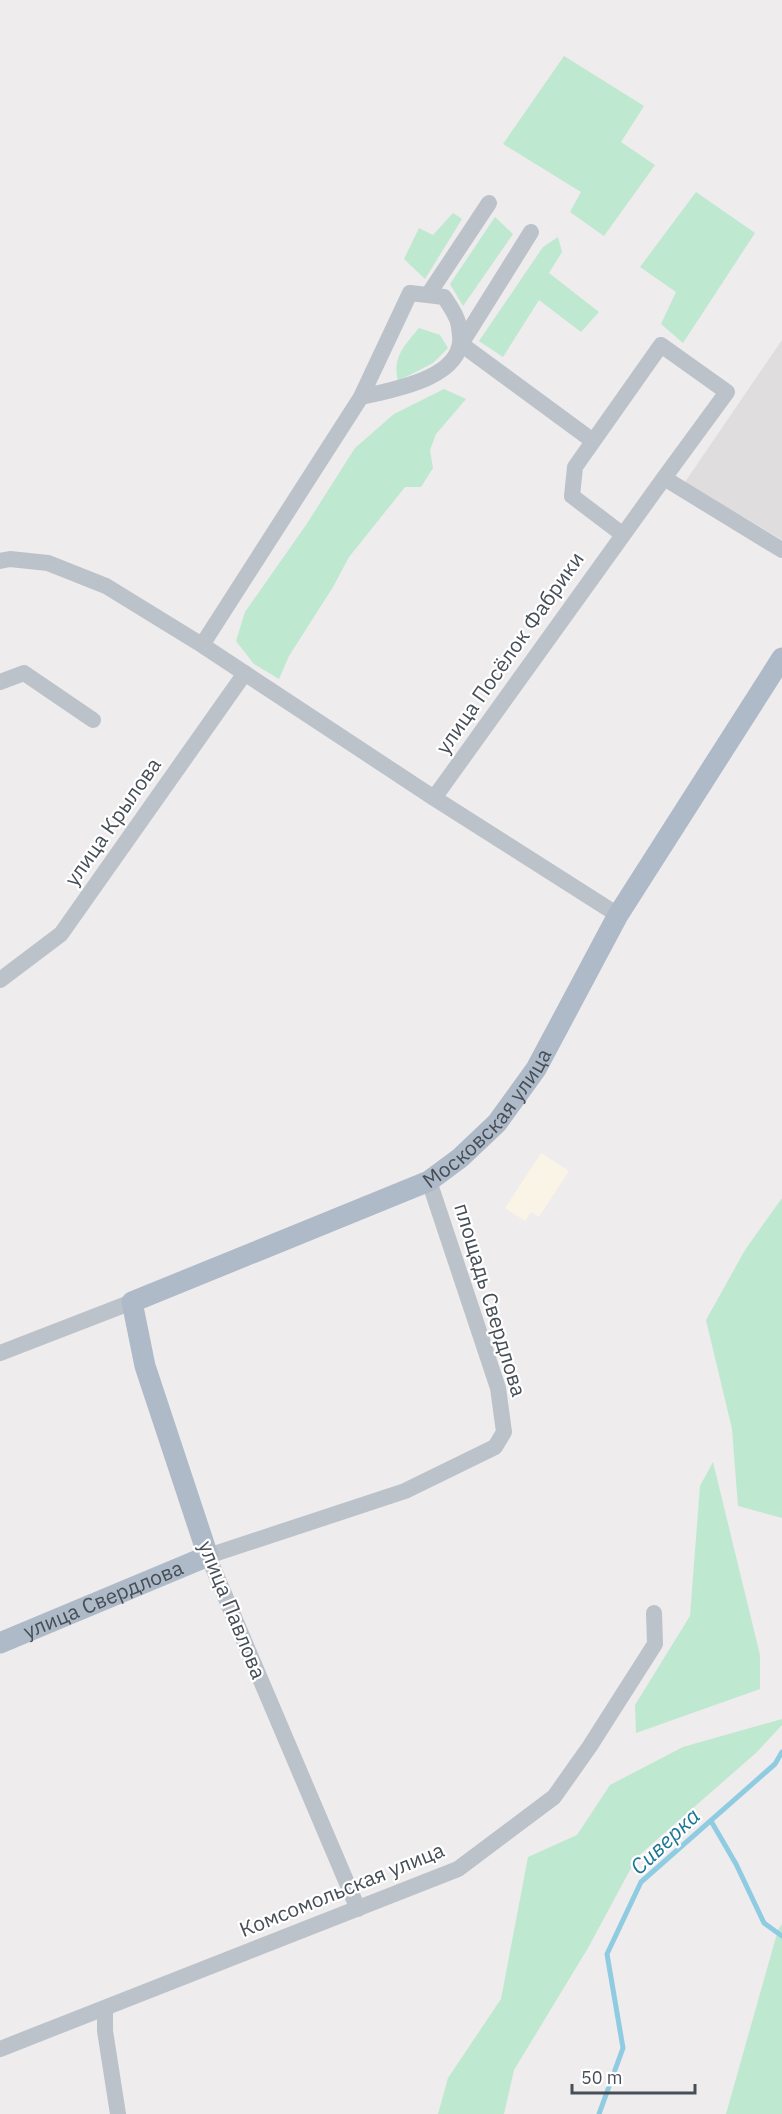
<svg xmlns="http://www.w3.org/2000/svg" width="782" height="2114" viewBox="0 0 782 2114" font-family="'IBM Plex Sans',sans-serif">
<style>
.commercial{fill:#f9f4e5}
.education{fill:#dfdddd}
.green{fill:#bee8d0}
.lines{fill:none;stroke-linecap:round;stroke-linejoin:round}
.stream{stroke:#8fcce1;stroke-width:5}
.minor{stroke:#bbc2ca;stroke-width:16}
.major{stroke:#aebac8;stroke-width:21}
.labels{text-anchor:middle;stroke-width:4.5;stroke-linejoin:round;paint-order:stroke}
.street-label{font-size:21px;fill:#464e57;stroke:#fff}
.water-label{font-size:22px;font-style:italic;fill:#1b7595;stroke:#fff}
</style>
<rect width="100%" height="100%" fill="#eeecec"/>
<!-- commercial -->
<path class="commercial" d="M 541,1153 L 569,1171 L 539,1217 L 531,1212 L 525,1221 L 505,1208 Z"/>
<!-- education -->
<path class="education" d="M 782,340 L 782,540 L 685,482 Z"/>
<!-- green -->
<path class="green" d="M 564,56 L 644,106 L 621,142 L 655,165 L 604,236 L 570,212 L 581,192 L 503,144 Z
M 696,192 L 755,233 L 683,343 L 661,324 L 676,292 L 640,267 Z
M 453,213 L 462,219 L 425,279 L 404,259 L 419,228 L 433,235 Z
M 495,217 L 513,234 L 463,306 L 450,284 Z
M 558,237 L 562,252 L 549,273 L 599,312 L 581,332 L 539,300 L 503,357 L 479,341 L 543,247 Z
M 419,328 L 440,335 L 448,348 L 433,363 L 398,381 C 392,357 405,345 419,328 Z
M 444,389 L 466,399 L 436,434 L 430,450 L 433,468 L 421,487 L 405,487 L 349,557 L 333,587 L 289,656 L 279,679 L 254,664 L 236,641 L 245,612 L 306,525 L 355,448 L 394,414 Z
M 782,1198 L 782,1518 L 738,1506 L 732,1429 L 706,1320 L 745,1250 Z
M 713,1462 L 760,1655 L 760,1689 L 636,1733 L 635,1705 L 690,1616 L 700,1486 Z
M 782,1719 L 782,1725 L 757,1752 L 637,1857 L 588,1948 L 514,2070 L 504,2114 L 438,2114 L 448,2078 L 501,1999 L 528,1857 L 577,1835 L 610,1785 L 683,1747 Z
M 782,1924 L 782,2114 L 726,2114 L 778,1930 Z"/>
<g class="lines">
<!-- stream -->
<path class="stream" d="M 711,1821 L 736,1864 L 764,1923 L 782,1936
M 599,2114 L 623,2048 L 607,1954 L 641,1882 L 775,1764 L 782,1752"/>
<!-- minor -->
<path class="minor" d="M 531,232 L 461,344 L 593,441
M 428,295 L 489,203
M 622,534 L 572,496 L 575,467 L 661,345 L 727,392 L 664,478
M 0,561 L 10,559 L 48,563 L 106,586 L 202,645 L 434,798 L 618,915
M 202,645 L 361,397 C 392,390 465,378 460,335 C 459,329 459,322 456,317 C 453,310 448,303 444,297 L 410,293 L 361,397
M 0,682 L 24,673 L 93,720
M 434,798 L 664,478 L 782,550
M 0,980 L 61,934 L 245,673
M 0,1353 L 132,1302
M 358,1909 L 208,1556 L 405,1491 L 495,1447 L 504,1432 L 498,1388 L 429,1181
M 105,2008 L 105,2031 L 118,2114
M 0,2049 L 458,1869 L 554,1797 L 590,1746 L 655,1644 L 654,1613"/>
<!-- major -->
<path class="major" id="s1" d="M 0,1643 L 208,1556 L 145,1366 L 132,1302 L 429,1181 L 460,1158 L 497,1123 L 536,1069 L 618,915 L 782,658"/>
</g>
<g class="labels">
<!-- street labels -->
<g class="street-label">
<text transform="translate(510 653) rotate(-55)" y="7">улица Посёлок Фабрики</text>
<text transform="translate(113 822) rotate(-55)" y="7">улица Крылова</text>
<text dy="7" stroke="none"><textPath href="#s1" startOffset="898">Московская улица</textPath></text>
<text transform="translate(490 1300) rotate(73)" y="7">площадь Свердлова</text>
<text dy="7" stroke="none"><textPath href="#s1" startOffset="112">улица Свердлова</textPath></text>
<text transform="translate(232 1610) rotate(68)" y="7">улица Павлова</text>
<text transform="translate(342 1890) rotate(-22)" y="7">Комсомольская улица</text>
</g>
<!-- water labels -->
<g class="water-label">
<text transform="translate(665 1841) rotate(-43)" y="8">Сиверка</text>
</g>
</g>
<!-- scale -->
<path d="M572 2084v9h123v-9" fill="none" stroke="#464e57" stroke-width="3"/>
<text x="581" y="2084" font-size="18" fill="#464e57" stroke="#ffffff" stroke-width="4.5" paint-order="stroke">50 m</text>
</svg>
